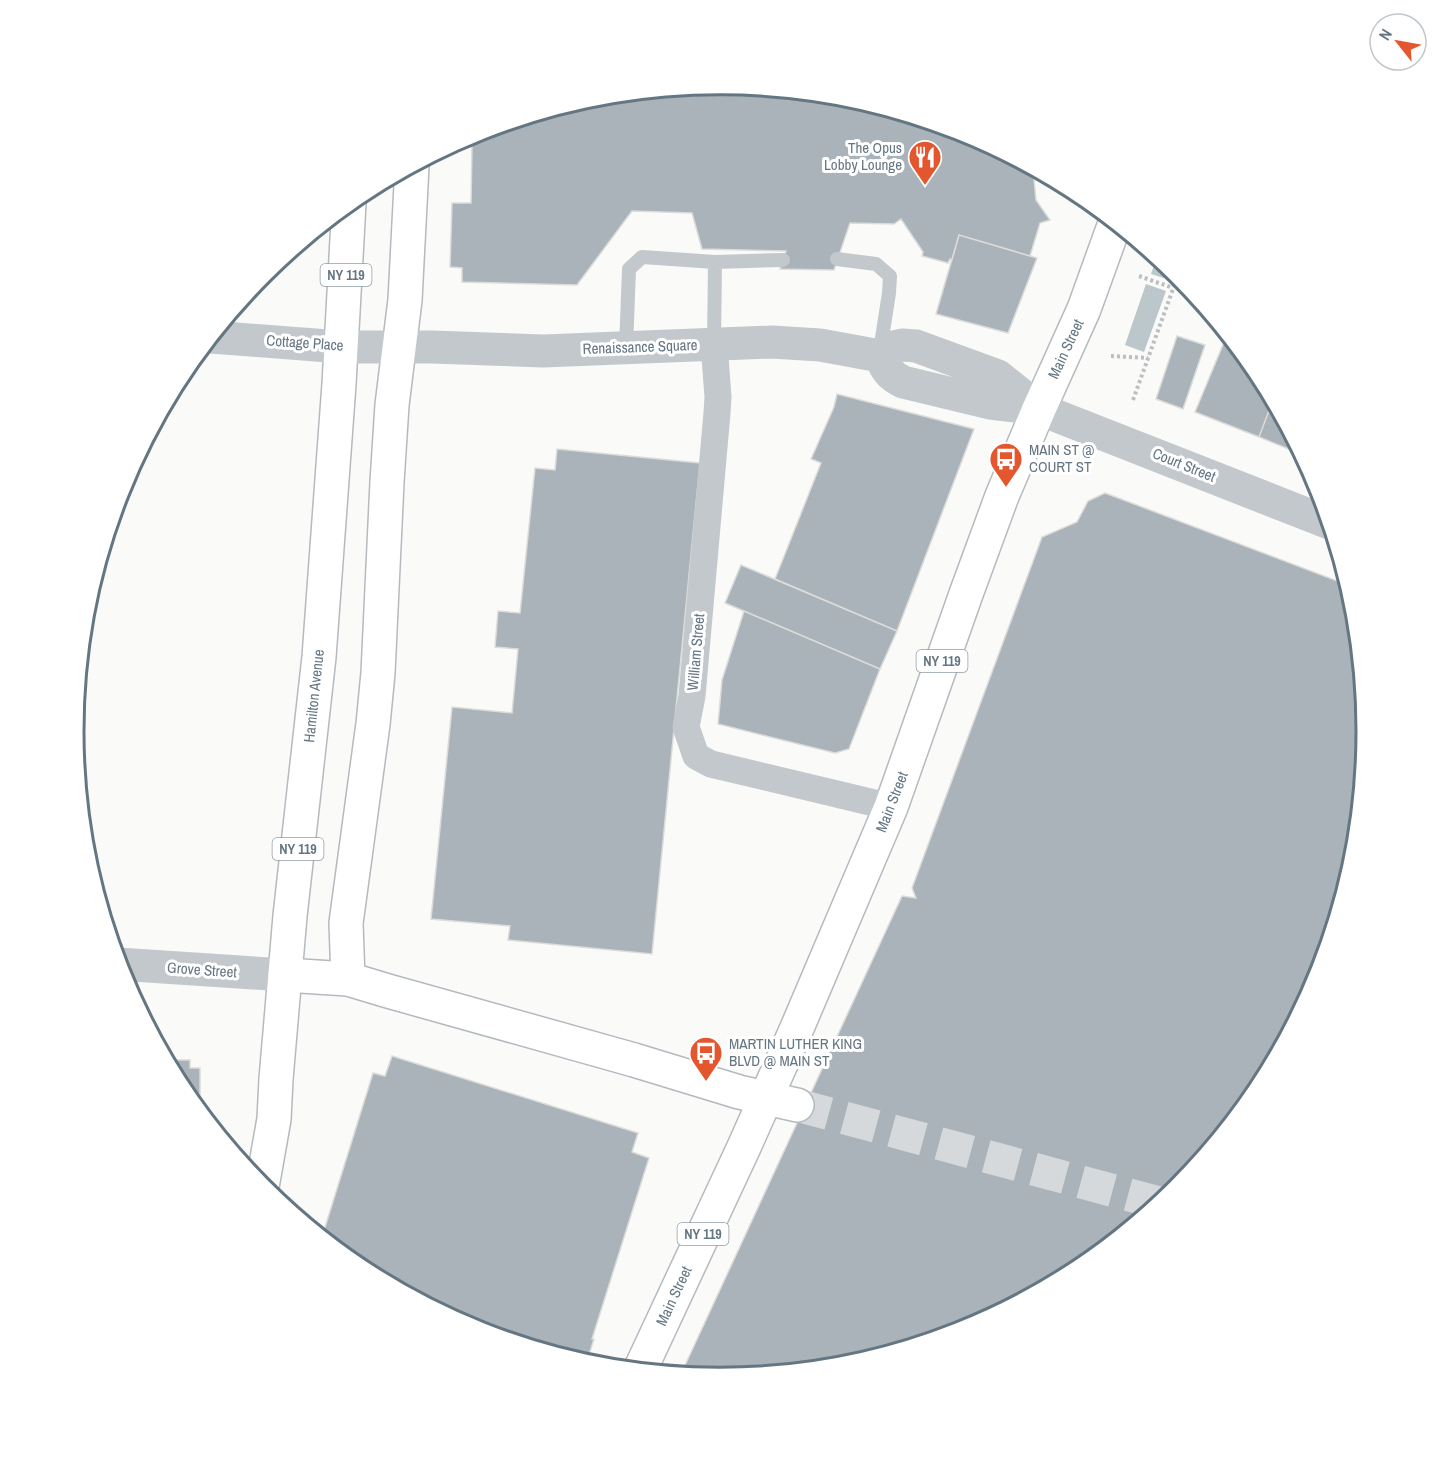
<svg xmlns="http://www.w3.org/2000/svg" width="1440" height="1462" viewBox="0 0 1440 1462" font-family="'Archivo Narrow',sans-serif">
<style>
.water{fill:#bbc7cb}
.building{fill:#aab3b9;stroke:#dcdcda;stroke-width:1.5}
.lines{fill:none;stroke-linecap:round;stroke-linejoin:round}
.secondary-tunnel{stroke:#d5d9db;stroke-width:33;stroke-dasharray:33 16;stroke-linecap:butt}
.secondary-casing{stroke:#b3babf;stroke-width:36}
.primary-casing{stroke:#b5babe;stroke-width:36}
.path{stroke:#bbbfc2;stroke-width:4;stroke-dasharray:3 3;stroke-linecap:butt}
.service{stroke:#c3c8cc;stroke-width:14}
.minor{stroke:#c3c8cc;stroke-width:27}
.tertiary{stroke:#c3c8cc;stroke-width:33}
.secondary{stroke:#fff;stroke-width:33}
.primary{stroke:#fff;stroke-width:33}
.labels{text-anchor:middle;stroke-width:6;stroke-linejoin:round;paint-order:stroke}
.shield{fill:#fff;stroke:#939fa8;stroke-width:1.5}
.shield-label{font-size:14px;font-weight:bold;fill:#657683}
.poi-label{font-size:15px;fill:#657683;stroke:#fff;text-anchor:start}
.street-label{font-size:15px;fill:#657683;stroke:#fff}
.rim{fill:none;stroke:#657683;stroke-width:3}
</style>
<rect width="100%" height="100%" fill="#fafaf8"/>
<!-- water -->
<path class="water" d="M 1157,257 L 1173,271 L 1170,280 L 1151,274 Z
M 1146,284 L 1166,291 L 1144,352 L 1125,345 Z"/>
<!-- building -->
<path class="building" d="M 720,85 L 846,97 L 968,134 L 1033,169 L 1036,200 L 1050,220 L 1040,223 L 1030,256 L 959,235 L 952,260 L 950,259 L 948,263 L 922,256 L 923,252 L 901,219 L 894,224 L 850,223 L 834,270 L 780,269 L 786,251 L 702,249 L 692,213 L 632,211 L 577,285 L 462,282 L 462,268 L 450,267 L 452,203 L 471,203 L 472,146 L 456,146 L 457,142 L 473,134 L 594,97 Z
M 959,235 L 1037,258 L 1008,333 L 936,314 Z
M 1227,335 L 1258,372 L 1273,400 L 1259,437 L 1195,412 Z
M 1177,336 L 1205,345 L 1183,409 L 1156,399 Z
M 837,394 L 974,429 L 897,631 L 775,579 L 821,463 L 811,459 L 834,407 Z
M 1273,400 L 1301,454 L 1259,437 Z
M 557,449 L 700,463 L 652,954 L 508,940 L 510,926 L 431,919 L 452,707 L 512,713 L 518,649 L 495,647 L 498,611 L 520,613 L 535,468 L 555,470 Z
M 1105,493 L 1348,585 L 1354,605 L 1366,731 L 1354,857 L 1317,979 L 1257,1090 L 1177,1188 L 1079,1269 L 967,1328 L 846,1365 L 720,1377 L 681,1374 L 902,896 L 916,898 L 912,888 L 1042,537 L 1077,522 L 1088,501 Z
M 741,565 L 897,631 L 880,669 L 725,603 Z
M 744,611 L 880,669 L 849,749 L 835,753 L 718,724 L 722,680 Z
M 392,1056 L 638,1133 L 632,1152 L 649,1158 L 592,1339 L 594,1339 L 588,1358 L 570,1352 L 568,1357 L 472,1328 L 361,1268 L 322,1237 L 373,1073 L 385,1076 Z
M 167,1060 L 190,1060 L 190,1068 L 200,1068 L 200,1112 L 182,1090 Z"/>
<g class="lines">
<!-- secondary-tunnel -->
<path class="secondary-tunnel" d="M 797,1105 L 1159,1203"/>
<defs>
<path id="secondary" d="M 285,975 L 348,979 L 388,991 L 634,1060 L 739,1092 L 797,1105"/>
<path id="primary" d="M 348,979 L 346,923 L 373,724 L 378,673 L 387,482 L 392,405 L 405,300 L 412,166
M 262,1187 L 274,1119 L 276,1079 L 290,916 L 319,657 L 339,384 L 349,203
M 640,1370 L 744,1147 L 797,1028 L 891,807 L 966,594 L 1002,496 L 1039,409 L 1084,309 L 1115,223"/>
</defs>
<!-- secondary casing -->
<use href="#secondary" class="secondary-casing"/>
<!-- primary casing -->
<use href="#primary" class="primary-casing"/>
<!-- path -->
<path class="path" d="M 1139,276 L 1173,288
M 1111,356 L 1148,358
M 1133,400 L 1178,275"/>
<!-- service -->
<path class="service" d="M 837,259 L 876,264 L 890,276 L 889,293 L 880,351
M 715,262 L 783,260
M 626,348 L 629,269 L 642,257 L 715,262 L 714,344"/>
<!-- minor -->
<path class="minor" d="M 714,344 L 718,397 L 717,413 L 692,696 L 686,727 L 696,756 L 711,764 L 891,807"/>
<!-- tertiary -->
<path class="tertiary" d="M 211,337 L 341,347 L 432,347 L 543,351 L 772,342 L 820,345 L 880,356
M 880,356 C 886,369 889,375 903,382 L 990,403 L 1039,409 L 1329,523
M 880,356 L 889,348 L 902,345 L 916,346 L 998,376 L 1039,409
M 118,964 L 285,975"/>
<!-- secondary -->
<use href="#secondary" class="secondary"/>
<!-- primary -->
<use href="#primary" class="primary"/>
</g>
<!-- icons -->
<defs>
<symbol id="restaurant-pin" viewBox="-11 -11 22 30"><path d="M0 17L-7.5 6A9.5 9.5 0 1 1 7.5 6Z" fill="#e4572e" stroke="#fff"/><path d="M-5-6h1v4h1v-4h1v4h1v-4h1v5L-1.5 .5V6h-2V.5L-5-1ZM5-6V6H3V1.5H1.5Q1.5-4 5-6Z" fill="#fff"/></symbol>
<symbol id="bus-pin" viewBox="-11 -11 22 30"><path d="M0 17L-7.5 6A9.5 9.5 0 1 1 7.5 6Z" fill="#e4572e" stroke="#fff"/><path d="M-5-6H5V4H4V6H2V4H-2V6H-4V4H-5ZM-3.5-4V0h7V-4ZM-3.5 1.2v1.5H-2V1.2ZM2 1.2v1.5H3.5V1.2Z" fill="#fff"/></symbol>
</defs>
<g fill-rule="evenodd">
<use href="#restaurant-pin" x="906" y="138" width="38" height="52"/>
<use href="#bus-pin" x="987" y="440" width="38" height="52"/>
<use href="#bus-pin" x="687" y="1034" width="38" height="52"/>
</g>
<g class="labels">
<!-- shield labels -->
<g class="shield">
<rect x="320.5" y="264" width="51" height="22" rx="4.5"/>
<rect x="916.5" y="650" width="51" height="22" rx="4.5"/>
<rect x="272.5" y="838" width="51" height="22" rx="4.5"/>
<rect x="677.5" y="1223" width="51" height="22" rx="4.5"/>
</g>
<g class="shield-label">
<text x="346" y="280">NY 119</text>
<text x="942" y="666">NY 119</text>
<text x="298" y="854">NY 119</text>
<text x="703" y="1239">NY 119</text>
</g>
<!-- poi labels -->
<g class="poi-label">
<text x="902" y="153" text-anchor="end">The Opus<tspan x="902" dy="17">Lobby Lounge</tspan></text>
<text x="1029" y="455">MAIN ST @<tspan x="1029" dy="17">COURT ST</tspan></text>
<text x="729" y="1049">MARTIN LUTHER KING<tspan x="729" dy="17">BLVD @ MAIN ST</tspan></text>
</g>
<!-- street labels -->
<g class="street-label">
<text transform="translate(305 343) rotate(4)" y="5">Cottage Place</text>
<text transform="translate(640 347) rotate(-2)" y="5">Renaissance Square</text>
<text transform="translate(1066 349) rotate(-65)" y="5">Main Street</text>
<text transform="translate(1184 465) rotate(22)" y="5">Court Street</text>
<text transform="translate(696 652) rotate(-85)" y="5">William Street</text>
<text transform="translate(314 696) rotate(-84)" y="5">Hamilton Avenue</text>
<text transform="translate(892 802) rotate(-69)" y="5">Main Street</text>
<text transform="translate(202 970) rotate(4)" y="5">Grove Street</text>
<text transform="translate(674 1296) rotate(-65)" y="5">Main Street</text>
</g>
</g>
<!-- crop -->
<path d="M0 0H1440V1462H0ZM84 731a636 636 0 1 1 1272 0a636 636 0 1 1-1272 0Z" fill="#fff" fill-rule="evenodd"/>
<path class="rim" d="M84 731a636 636 0 1 1 1272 0a636 636 0 1 1-1272 0Z"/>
<!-- north arrow -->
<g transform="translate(1398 42) rotate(301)"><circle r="28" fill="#ffffff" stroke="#c1c8cd" stroke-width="1.5"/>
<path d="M0-4.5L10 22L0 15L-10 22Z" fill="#e4572e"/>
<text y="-9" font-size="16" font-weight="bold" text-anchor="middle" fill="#657683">N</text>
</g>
</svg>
